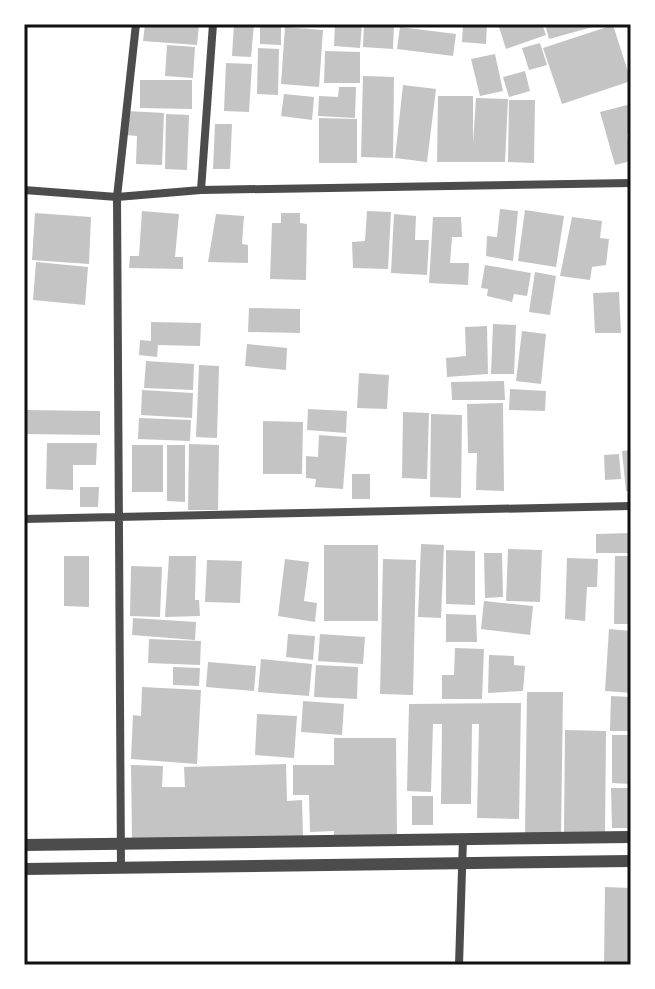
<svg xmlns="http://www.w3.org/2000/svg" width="655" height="989" viewBox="0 0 655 989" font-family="Quicksand,sans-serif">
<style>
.building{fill:#c4c4c4}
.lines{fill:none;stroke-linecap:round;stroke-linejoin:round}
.minor{stroke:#4c4c4c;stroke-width:8}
.tertiary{stroke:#4c4c4c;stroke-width:12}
.neatline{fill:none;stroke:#111;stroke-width:3}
</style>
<rect width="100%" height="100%" fill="#fff"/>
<!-- building -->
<path class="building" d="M 145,24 L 199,24 L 197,45 L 143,41 Z
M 234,24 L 254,24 L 251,57 L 232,56 Z
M 260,24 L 281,24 L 281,45 L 260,44 Z
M 335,24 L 362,24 L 360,48 L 334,46 Z
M 364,24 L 394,24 L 393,49 L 363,47 Z
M 463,24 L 487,24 L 486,44 L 462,42 Z
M 498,24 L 542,24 L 546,35 L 506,49 Z
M 545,24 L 600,24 L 600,25 L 549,39 Z
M 613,25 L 631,81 L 562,104 L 543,48 Z
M 285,27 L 323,30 L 319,87 L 281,84 Z
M 400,27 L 456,34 L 453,56 L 397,49 Z
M 540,43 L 547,65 L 529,70 L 522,48 Z
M 167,45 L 195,47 L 193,78 L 165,76 Z
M 258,48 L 279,49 L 278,95 L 257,94 Z
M 325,51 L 360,52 L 360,83 L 324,83 Z
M 495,54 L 503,91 L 480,96 L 471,59 Z
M 226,63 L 252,64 L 249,112 L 224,111 Z
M 525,71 L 530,91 L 509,97 L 503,77 Z
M 363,76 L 394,77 L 393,158 L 361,157 Z
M 140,80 L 192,80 L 192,109 L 140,108 Z
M 403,85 L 436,89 L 427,162 L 395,158 Z
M 339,87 L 356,87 L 355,118 L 318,116 L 319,96 L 338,97 Z
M 284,94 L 314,97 L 312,120 L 281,116 Z
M 438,96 L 473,96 L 473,144 L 476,98 L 508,99 L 505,162 L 437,162 Z
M 509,100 L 535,100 L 534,163 L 508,162 Z
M 631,104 L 631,133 L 627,134 L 631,161 L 615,165 L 600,112 Z
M 127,111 L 164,113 L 162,165 L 136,164 L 137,136 L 126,135 Z
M 166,114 L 189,115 L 187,170 L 165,169 Z
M 319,118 L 357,119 L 357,163 L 319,163 Z
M 215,124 L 232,124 L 230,169 L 213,169 Z
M 500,209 L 518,211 L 513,261 L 486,256 L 487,236 L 497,237 Z
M 525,210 L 564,216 L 556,267 L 518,261 Z
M 142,211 L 179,214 L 175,257 L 183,257 L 183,269 L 129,268 L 130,256 L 139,256 Z
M 367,211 L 391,212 L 388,269 L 353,268 L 352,242 L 365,241 Z
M 35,213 L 91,217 L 89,264 L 32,260 Z
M 281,213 L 300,213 L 300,223 L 307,224 L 306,280 L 270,279 L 272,223 L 281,223 Z
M 216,214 L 244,216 L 242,244 L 248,245 L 248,263 L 208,262 Z
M 394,214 L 416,216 L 415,240 L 429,240 L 427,275 L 391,273 Z
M 433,217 L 461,217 L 462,237 L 452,237 L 450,263 L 469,263 L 468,285 L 429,283 Z
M 572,217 L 602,221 L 600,238 L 609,239 L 606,265 L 592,267 L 590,280 L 560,276 Z
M 36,262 L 88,267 L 85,305 L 33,300 Z
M 485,265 L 531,273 L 527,296 L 514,294 L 512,302 L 487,296 L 488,289 L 481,288 Z
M 535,272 L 556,276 L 550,315 L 529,312 Z
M 619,292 L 621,333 L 595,333 L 593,293 Z
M 249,308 L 300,309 L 300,333 L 248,332 Z
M 151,322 L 201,323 L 200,346 L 158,345 L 157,357 L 139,355 L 140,340 L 151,341 Z
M 493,324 L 516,325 L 514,374 L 491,374 Z
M 487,326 L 488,374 L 447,377 L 446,358 L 466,356 L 465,327 Z
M 522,331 L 546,334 L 541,384 L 516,381 Z
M 247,344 L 287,348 L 286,370 L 245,366 Z
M 146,361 L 194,364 L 193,390 L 144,388 Z
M 199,365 L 219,366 L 217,438 L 196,437 Z
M 359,373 L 389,375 L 387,409 L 357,408 Z
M 504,381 L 505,400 L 452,400 L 451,382 Z
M 510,389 L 546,391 L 545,411 L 509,410 Z
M 142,390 L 193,393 L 192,418 L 141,415 Z
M 503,403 L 504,491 L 476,490 L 477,453 L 468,453 L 467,404 Z
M 308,409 L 347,411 L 346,433 L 307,430 Z
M 24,410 L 100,411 L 100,435 L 24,434 Z
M 403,412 L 429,413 L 427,479 L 402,478 Z
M 431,414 L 462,415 L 461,498 L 430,497 Z
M 139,418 L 191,420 L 190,441 L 138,439 Z
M 263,421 L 303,422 L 302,474 L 263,474 Z
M 319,435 L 347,437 L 343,489 L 315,487 L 316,479 L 306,478 L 306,456 L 318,457 Z
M 47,443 L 97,443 L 96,465 L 73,465 L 73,490 L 46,489 Z
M 189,444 L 219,445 L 218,510 L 188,510 Z
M 132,445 L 163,445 L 163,492 L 132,492 Z
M 167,445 L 185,445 L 185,502 L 167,501 Z
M 631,450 L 631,491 L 626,491 L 622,451 Z
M 619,454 L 621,479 L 605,480 L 604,455 Z
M 352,474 L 370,474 L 370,499 L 352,499 Z
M 80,487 L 99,487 L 98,507 L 80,507 Z
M 631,533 L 631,553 L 596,553 L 596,534 Z
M 421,544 L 444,545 L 441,618 L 418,617 Z
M 324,545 L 378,545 L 378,621 L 324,621 Z
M 508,549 L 542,550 L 540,602 L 506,601 Z
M 446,550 L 475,551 L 475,605 L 446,604 Z
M 484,553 L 502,553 L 503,597 L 485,598 Z
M 64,556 L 89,556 L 89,607 L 64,606 Z
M 169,556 L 196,556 L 195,600 L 199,600 L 200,616 L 165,617 Z
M 615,556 L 631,556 L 631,624 L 614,624 Z
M 567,558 L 598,559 L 597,587 L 587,587 L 585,621 L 565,619 Z
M 285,559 L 309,562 L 304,601 L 317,603 L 315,622 L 278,616 Z
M 383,559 L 416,560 L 413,695 L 380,694 Z
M 207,560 L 242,561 L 240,603 L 205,602 Z
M 131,566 L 162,567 L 160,617 L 130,616 Z
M 484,601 L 533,606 L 530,635 L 481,629 Z
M 446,614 L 476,615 L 477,642 L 446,642 Z
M 133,618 L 196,622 L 195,640 L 132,635 Z
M 609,629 L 631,631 L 631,693 L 605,691 Z
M 288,634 L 315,636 L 313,660 L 286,657 Z
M 320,634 L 365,637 L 363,664 L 318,661 Z
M 149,639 L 201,641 L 200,665 L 148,663 Z
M 455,648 L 484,649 L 482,699 L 442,699 L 442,675 L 454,675 Z
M 489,655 L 514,656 L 514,665 L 525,666 L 523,691 L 488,693 Z
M 261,659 L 312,664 L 309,696 L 258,692 Z
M 208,662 L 256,666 L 254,691 L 206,687 Z
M 316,665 L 358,667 L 357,699 L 314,697 Z
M 173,667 L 200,668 L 199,686 L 173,685 Z
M 142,687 L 201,690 L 197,764 L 131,759 L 133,715 L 141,716 Z
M 527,692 L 563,692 L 561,836 L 525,835 Z
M 611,696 L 631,697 L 631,731 L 610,731 Z
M 303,701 L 344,704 L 342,735 L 301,732 Z
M 521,703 L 519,819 L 477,818 L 479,724 L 472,724 L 471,804 L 441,804 L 442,724 L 433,724 L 431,792 L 407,791 L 409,704 Z
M 257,714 L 297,716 L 294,758 L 255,755 Z
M 565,730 L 606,731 L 605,836 L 564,835 Z
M 612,735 L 631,735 L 631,784 L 612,783 Z
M 334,738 L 396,738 L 397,836 L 334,836 L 334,831 L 310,832 L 309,795 L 293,795 L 293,765 L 334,765 Z
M 286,764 L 287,801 L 302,800 L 303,837 L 132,840 L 131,765 L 163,766 L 162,787 L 185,787 L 184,767 Z
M 611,788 L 631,788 L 631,828 L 612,828 Z
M 412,796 L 433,796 L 433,825 L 412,825 Z
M 605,887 L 631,888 L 631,965 L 604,965 Z"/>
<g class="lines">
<!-- minor -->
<path class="minor" d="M 24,190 L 117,197 L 201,190 L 631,183
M 201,190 L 213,24
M 24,519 L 631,506
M 121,868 L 117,197 L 136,24
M 459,965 L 463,838"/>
<!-- tertiary -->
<path class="tertiary" d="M 24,845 L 631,837
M 24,869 L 631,861"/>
</g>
<!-- border -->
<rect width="655" height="989" fill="none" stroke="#ffffff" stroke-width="52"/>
<rect x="26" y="26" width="603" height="937" class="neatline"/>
</svg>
